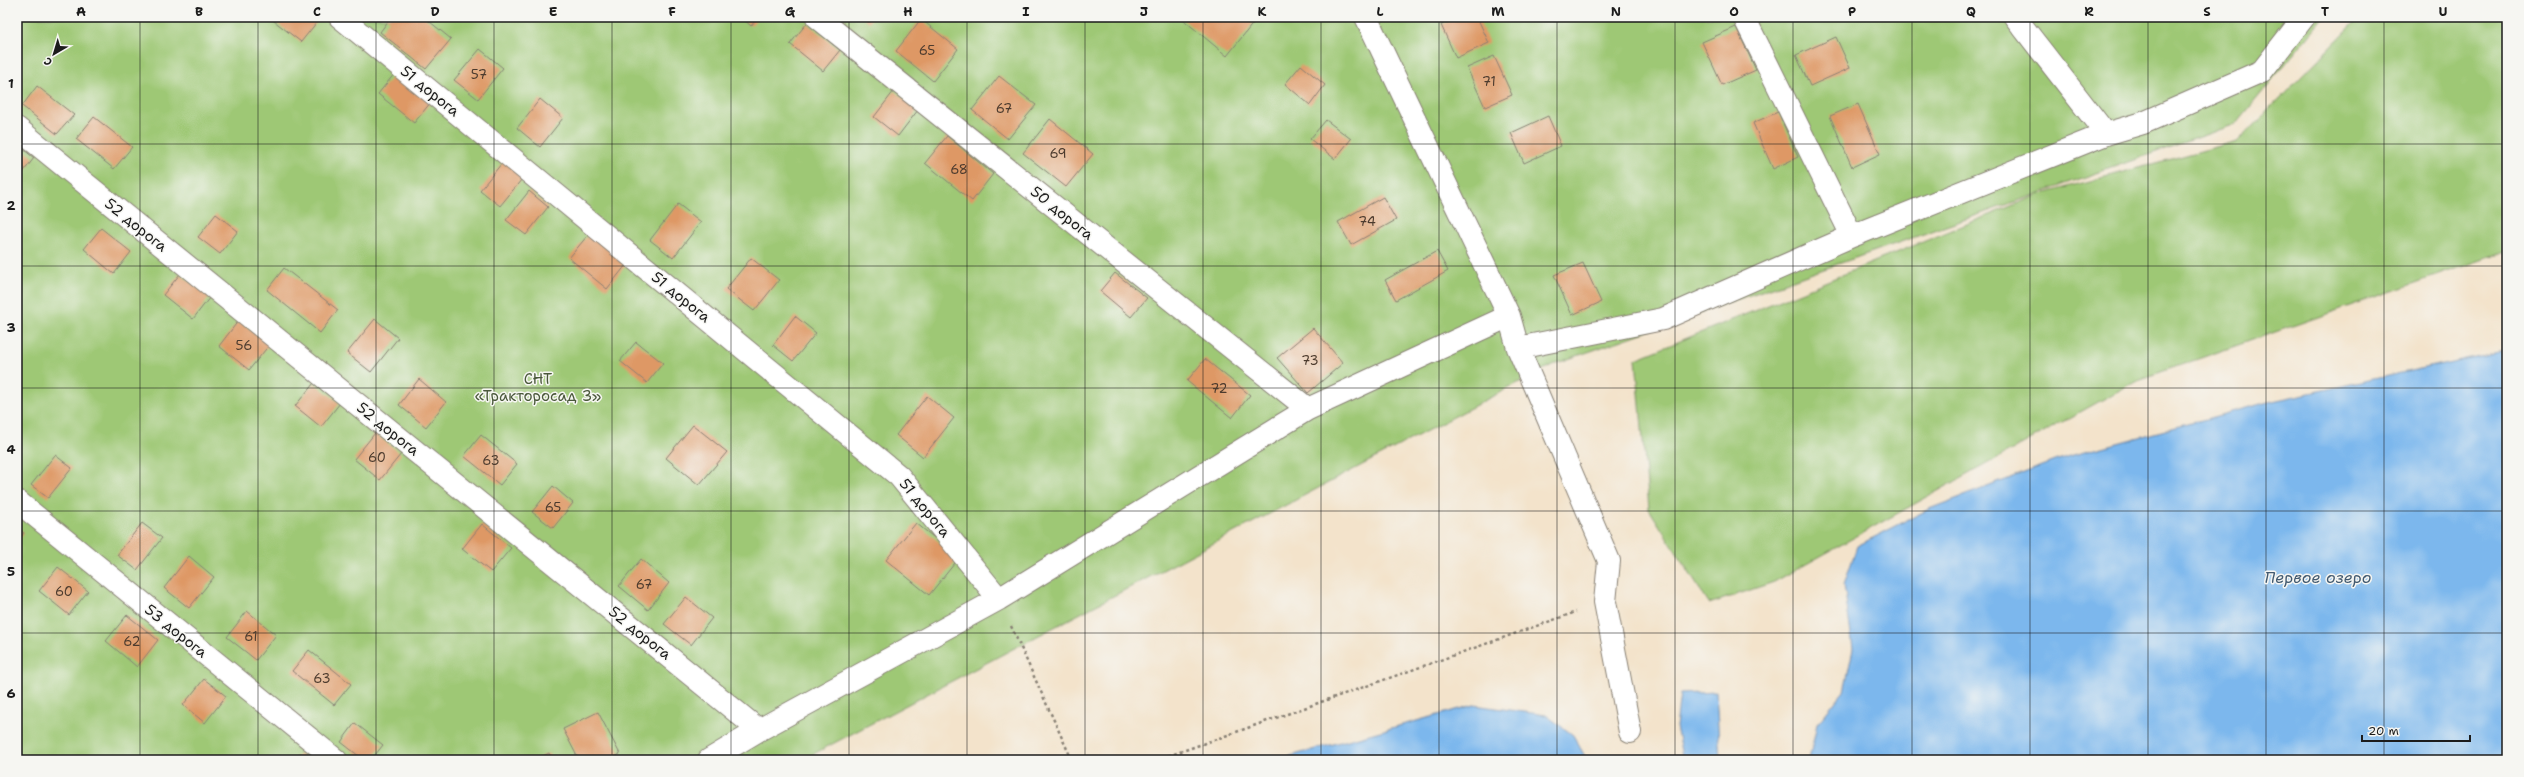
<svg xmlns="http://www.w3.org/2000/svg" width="2524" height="777" viewBox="0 0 2524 777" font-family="'Shantell Sans',sans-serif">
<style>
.green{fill:#9ec874;stroke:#5d7248}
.water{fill:#7cb7ed;stroke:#4c6a84}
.building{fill:#de9865}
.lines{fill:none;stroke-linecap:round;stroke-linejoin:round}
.minor-casing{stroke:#888074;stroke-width:24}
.path{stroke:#888074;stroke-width:2.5;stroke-dasharray:3 3;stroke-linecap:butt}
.minor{stroke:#fff;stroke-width:22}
.grid{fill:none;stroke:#1c1c1c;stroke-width:1;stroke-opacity:0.55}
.labels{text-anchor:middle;stroke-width:3;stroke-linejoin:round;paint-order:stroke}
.number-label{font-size:13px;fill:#4c3b2e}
.street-label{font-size:15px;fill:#1c1c1c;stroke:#f6f6f2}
.park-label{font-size:15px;fill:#4a583b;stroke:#f6f6f2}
.water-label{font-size:16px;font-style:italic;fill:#425a70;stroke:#f6f6f2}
.neatline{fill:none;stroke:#1c1c1c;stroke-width:1.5}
.grid-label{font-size:13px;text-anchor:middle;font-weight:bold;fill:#1c1c1c}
</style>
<rect width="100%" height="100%" fill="#f6f6f2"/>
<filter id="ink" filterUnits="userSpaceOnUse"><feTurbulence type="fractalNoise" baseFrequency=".025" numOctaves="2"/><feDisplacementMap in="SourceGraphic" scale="8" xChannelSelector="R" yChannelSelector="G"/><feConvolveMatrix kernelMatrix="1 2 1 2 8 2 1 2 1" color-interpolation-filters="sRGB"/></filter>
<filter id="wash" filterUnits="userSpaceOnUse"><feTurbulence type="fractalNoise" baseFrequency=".012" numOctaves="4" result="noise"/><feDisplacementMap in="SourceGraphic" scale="16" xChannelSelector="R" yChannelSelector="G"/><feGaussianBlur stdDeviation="0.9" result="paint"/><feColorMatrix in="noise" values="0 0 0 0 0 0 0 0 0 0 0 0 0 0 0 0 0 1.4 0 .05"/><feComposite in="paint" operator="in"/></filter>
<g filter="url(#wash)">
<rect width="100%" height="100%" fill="#f3e3cb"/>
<!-- green -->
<path class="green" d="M 17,17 L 2324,17 L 2236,124 L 1554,364 L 802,760 L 17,760 Z
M 2360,17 L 2507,17 L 2507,251 L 2138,380 L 1774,582 L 1709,604 L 1649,509 L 1636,359 L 2038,195 L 2238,141 Z"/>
<!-- water -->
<path class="water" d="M 2507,350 L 2507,760 L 1809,760 L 1817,724 L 1844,691 L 1853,649 L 1844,585 L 1857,546 L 1929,509 L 2066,457 L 2268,402 Z
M 1716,692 L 1720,760 L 1683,760 L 1676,727 L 1680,694 Z
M 1474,705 L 1546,715 L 1573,735 L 1587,760 L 1276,760 Z"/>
<g id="blocks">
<!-- building -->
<path class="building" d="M 269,17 L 321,17 L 301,42 Z
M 386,17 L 424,17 L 451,39 L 426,69 L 380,32 L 389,20 Z
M 741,17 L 758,17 L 751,26 Z
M 863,17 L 873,17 L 869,22 Z
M 1180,17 L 1258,17 L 1227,56 Z
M 1458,17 L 1477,17 L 1489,43 L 1456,58 L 1441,25 Z
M 921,19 L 958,49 L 933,81 L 896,51 Z
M 807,23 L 840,50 L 823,71 L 790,44 Z
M 1736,27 L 1756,70 L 1722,85 L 1702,42 Z
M 1836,37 L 1850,68 L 1810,86 L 1796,55 Z
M 480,49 L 503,68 L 478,99 L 454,80 Z
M 1494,56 L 1512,95 L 1485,107 L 1467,68 Z
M 1301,65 L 1325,85 L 1310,105 L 1285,84 Z
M 395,73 L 431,102 L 414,123 L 378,94 Z
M 999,76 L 1036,105 L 1008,139 L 972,110 Z
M 37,86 L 74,115 L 57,134 L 22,106 Z
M 894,91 L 918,110 L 898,136 L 874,117 Z
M 540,99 L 563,118 L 540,147 L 517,128 Z
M 1858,104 L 1880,154 L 1852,167 L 1830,116 Z
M 1778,112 L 1798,157 L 1773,169 L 1753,123 Z
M 1548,116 L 1561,146 L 1524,163 L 1511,133 Z
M 94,117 L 132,147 L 114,169 L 76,139 Z
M 1050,119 L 1093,154 L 1066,187 L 1023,153 Z
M 1326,120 L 1351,139 L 1335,159 L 1310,139 Z
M 947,136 L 993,174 L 972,201 L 925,163 Z
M 17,144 L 34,158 L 17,180 Z
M 506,158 L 526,174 L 500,206 L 480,190 Z
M 529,191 L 548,207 L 526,235 L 506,220 Z
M 1383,197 L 1396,220 L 1351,245 L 1338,222 Z
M 678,204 L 701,222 L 673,258 L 650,240 Z
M 216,214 L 238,231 L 220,254 L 198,237 Z
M 101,228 L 131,252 L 114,274 L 84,249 Z
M 592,230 L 630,260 L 607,289 L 569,258 Z
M 1437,251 L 1448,271 L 1396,300 L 1385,280 Z
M 751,258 L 779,280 L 754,311 L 726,289 Z
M 1583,263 L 1601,302 L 1572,315 L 1554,275 Z
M 284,268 L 338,310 L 320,333 L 267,290 Z
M 1115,273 L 1147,298 L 1131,317 L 1100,291 Z
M 180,274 L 210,297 L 193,319 L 163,295 Z
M 795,316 L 816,333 L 793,361 L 773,345 Z
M 375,319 L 398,338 L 371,372 L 347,353 Z
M 239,320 L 270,344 L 249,370 L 219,346 Z
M 1313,328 L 1343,363 L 1308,393 L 1277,358 Z
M 636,342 L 663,363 L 647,383 L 620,361 Z
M 1205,359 L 1250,395 L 1232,418 L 1187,381 Z
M 419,379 L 446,402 L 426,427 L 399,405 Z
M 314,383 L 340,403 L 321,427 L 295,406 Z
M 927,396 L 954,418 L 923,457 L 896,435 Z
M 693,425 L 727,452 L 699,485 L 666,458 Z
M 375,433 L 401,454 L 380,480 L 354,459 Z
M 481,435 L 517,464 L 500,485 L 464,456 Z
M 55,455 L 72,468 L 48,498 L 31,485 Z
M 553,486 L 573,503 L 553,528 L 532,512 Z
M 142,523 L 162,538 L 137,570 L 117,555 Z
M 916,523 L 959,558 L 929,595 L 886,560 Z
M 482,524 L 511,548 L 491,572 L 462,549 Z
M 17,527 L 24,533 L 17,542 Z
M 189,556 L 214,577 L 189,608 L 164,588 Z
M 641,559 L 669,583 L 648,610 L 619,586 Z
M 58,567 L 88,591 L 69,615 L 39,591 Z
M 686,597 L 712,618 L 691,645 L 664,624 Z
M 247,611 L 276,635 L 256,660 L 227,637 Z
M 127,615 L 158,640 L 137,667 L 106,641 Z
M 309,650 L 351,684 L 334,705 L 292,671 Z
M 204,679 L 226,696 L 205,723 L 183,705 Z
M 598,712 L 620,754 L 610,760 L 579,760 L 563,729 Z
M 355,723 L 383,745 L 371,760 L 364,760 L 341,742 Z
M 300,753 L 309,760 L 294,760 Z
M 549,753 L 553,760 L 535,760 Z"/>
</g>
</g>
<g filter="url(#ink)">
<use href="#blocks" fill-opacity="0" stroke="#888074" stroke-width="1"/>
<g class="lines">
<defs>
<path id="minor" d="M 340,17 L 899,476 L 999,599
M 817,17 L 1308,409
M 1366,17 L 1509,316 L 1518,348 L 1609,561 L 1605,602 L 1630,732
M 1744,17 L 1852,236
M 2015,17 L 2106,134
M 17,128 L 759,730
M 1518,348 L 1663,319 L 1852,236 L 2106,134 L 2143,123 L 2262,71 L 2304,17
M 17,501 L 336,760
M 709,760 L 759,730 L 999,599 L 1308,409 L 1509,316"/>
</defs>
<!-- minor casing -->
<use href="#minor" class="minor-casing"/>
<!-- path -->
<path class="path" d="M 1011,626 L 1072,760
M 1157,760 L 1576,612"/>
<!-- minor -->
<use href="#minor" class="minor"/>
</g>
</g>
<!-- grid -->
<path class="grid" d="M 140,17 L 140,760M 258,17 L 258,760M 376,17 L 376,760M 494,17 L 494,760M 612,17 L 612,760M 731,17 L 731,760M 849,17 L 849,760M 967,17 L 967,760M 1085,17 L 1085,760M 1203,17 L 1203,760M 1321,17 L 1321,760M 1439,17 L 1439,760M 1557,17 L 1557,760M 1675,17 L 1675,760M 1793,17 L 1793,760M 1912,17 L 1912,760M 2030,17 L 2030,760M 2148,17 L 2148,760M 2266,17 L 2266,760M 2384,17 L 2384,760M 17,144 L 2507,144M 17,266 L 2507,266M 17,388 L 2507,388M 17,511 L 2507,511M 17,633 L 2507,633"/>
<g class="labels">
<!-- number labels -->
<g class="number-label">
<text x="927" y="55">65</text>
<text x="479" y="79">57</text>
<text x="1489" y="86">71</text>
<text x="1004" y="113">67</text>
<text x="1058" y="158">69</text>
<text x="959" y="174">68</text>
<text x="1367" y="226">74</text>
<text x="244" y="350">56</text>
<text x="1310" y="365">73</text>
<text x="1219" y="393">72</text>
<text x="377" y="462">60</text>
<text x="491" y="465">63</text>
<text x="553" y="512">65</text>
<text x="644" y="589">67</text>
<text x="64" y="596">60</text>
<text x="251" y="641">61</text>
<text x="132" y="646">62</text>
<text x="322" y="683">63</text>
</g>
<!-- street labels -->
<g class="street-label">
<text transform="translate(430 91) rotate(39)" y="5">51 дорога</text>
<text transform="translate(1062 213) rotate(39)" y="5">50 дорога</text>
<text transform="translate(136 225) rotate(39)" y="5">52 дорога</text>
<text transform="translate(681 297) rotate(39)" y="5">51 дорога</text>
<text transform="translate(388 429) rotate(39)" y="5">52 дорога</text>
<text transform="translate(925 508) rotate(51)" y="5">51 дорога</text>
<text transform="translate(176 631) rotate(39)" y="5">53 дорога</text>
<text transform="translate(640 633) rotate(39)" y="5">52 дорога</text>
</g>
<!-- park labels -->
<g class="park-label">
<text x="538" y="384">СНТ<tspan x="538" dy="17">«Тракторосад 3»</tspan></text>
</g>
<!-- water labels -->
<g class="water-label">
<text x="2318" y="583">Первое озеро</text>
</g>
</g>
<!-- margin -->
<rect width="2524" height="777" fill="none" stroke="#f6f6f2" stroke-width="44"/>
<!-- north arrow -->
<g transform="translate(54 54) rotate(218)" stroke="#f6f6f2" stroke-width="3" paint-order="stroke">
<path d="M0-3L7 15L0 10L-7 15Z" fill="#1c1c1c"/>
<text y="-6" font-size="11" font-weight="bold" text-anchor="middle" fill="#1c1c1c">С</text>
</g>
<!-- scale -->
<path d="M2362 735v6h108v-6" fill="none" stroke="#1c1c1c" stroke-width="2"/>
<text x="2368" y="735" font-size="12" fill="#1c1c1c" stroke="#f6f6f2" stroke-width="3" paint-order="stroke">20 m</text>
<rect x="22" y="22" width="2480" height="733" class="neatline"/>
<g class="grid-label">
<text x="81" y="16">A</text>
<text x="199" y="16">B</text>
<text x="317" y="16">C</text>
<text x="435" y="16">D</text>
<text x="553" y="16">E</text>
<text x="672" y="16">F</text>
<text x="790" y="16">G</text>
<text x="908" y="16">H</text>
<text x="1026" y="16">I</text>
<text x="1144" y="16">J</text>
<text x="1262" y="16">K</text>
<text x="1380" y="16">L</text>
<text x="1498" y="16">M</text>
<text x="1616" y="16">N</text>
<text x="1734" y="16">O</text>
<text x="1852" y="16">P</text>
<text x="1971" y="16">Q</text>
<text x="2089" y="16">R</text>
<text x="2207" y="16">S</text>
<text x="2325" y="16">T</text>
<text x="2443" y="16">U</text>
<text x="11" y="88">1</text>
<text x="11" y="210">2</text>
<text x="11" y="332">3</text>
<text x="11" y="454">4</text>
<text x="11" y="576">5</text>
<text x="11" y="698">6</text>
</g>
</svg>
